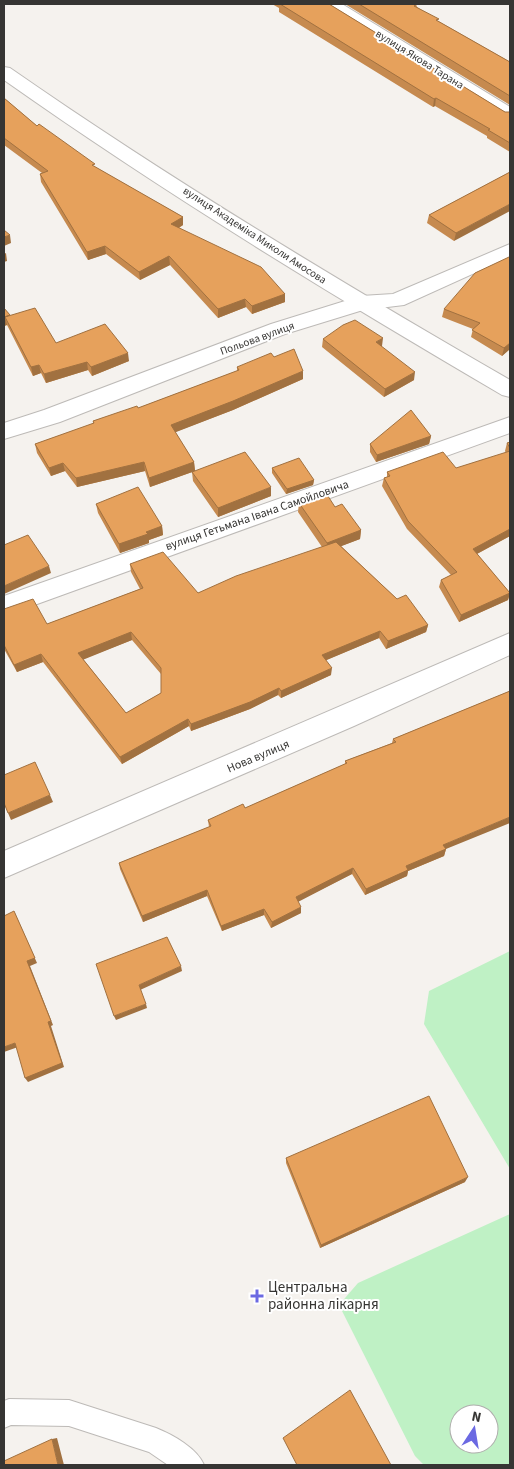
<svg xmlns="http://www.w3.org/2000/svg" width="514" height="1469" viewBox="0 0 514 1469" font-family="'Source Sans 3',sans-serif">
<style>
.green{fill:#bff1c5;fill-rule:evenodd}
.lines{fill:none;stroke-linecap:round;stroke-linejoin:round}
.service-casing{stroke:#bdbab7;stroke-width:2}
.minor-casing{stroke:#bdbab7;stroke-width:2}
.tertiary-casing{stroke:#bdbab7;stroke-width:2}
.service{fill:#fff;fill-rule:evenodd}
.minor{fill:#fff;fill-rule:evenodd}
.tertiary{fill:#fff;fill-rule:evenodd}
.wall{fill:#c68a4f;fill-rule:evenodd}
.shaded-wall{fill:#a17140}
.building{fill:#e6a15c;stroke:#a17140;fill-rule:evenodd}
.poi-dot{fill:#6b69e2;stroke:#fff;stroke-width:2}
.labels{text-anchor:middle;stroke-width:4;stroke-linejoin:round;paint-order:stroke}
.far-street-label{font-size:11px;fill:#363533;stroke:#fff}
.street-label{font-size:12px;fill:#363533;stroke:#fff}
.near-poi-label{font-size:15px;fill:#363533;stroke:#fff;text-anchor:start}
</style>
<rect width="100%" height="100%" fill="#f5f2ee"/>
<!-- green -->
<path class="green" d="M 510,951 L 510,1169 L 424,1024 L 429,991 Z
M 510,1214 L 510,1465 L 424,1465 L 415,1456 L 339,1305 L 358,1283 ZM 459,1414 L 489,1414 L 489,1444 L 459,1444 Z"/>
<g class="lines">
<defs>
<path id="service" d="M 9,1399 L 69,1400 L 156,1428 C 173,1435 197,1448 204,1465 L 168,1465 L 149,1452 L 69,1426 L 11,1425 L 4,1428 L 4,1401 Z"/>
<path id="minor" d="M 323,4 L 342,4 L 510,107 L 510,119 L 504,118 L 325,7 Z
M 4,67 L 10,68 C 171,180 340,282 510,380 L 510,397 L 502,395 C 333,296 164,193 4,80 Z
M 510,417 L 510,433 L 4,616 L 4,596 Z
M 510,633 L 510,655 L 354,726 L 4,878 L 4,851 Z"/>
<path id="tertiary" d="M 510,244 L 510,257 L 404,305 L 363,310 L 285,334 L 60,422 L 4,439 L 4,423 L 44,410 L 271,324 L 361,296 L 393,294 Z"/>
</defs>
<!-- service casing -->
<use href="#service" class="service-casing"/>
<!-- minor casing -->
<use href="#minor" class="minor-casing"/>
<!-- tertiary casing -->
<use href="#tertiary" class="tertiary-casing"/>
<!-- service -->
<use href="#service" class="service"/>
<!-- minor -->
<use href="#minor" class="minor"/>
<!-- tertiary -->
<use href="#tertiary" class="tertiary"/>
</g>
<!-- wall -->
<path class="wall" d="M 272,4 L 329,4 L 505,112 L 510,112 L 510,152 L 487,138 L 487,136 L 435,106 L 433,107 L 279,12 L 279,8 Z
M 345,4 L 416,4 L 417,7 L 438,21 L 510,62 L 510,105 Z
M 4,98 L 37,126 L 95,167 L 183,217 L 183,225 L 179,228 L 285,294 L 285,302 L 252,314 L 246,307 L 218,318 L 170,265 L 140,280 L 106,254 L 88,260 L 41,182 L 40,174 L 42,173 L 4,145 Z
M 510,172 L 454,241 L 427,223 L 429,215 Z
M 510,258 L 510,349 L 502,356 L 471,337 L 473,329 L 442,317 L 444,309 Z
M 4,308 L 10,316 L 56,343 L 129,361 L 92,376 L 88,370 L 46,383 L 41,373 L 33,376 L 7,325 L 4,326 Z
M 323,339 L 382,346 L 381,346 L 414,380 L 384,397 L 322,347 Z
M 274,357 L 303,379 L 233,410 L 175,432 L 194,462 L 195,471 L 150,487 L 145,471 L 77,487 L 65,471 L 51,476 L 37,453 L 35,444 L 93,424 L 93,421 L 138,408 L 237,371 L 237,367 Z
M 431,436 L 429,444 L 376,462 L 370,452 L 370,444 Z
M 510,442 L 510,536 L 477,554 L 510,593 L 508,600 L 459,622 L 439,587 L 441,580 L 451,575 L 407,529 L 382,486 L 384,478 L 387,477 L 387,472 L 456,468 L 506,453 L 505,451 L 507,443 Z
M 272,468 L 314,480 L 313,485 L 286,494 L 272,473 Z
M 192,472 L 271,496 L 218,517 L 193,481 Z
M 299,503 L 335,507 L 361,530 L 360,539 L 341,546 L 397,599 L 428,625 L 426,632 L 386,649 L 379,638 L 326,660 L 331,675 L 281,698 L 278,695 L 250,709 L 191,731 L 189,726 L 122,764 L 43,662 L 17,672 L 4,649 L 4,609 L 47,624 L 140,589 L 131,572 L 130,564 L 198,593 L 322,547 L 298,512 ZM 132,640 L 161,674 L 161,693 L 126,713 L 83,659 Z
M 96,504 L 162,526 L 163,535 L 149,540 L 149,543 L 120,553 L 98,513 Z
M 510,691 L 446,849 L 444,856 L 408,871 L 407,876 L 365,895 L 352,874 L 298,901 L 301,913 L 271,928 L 264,915 L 222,931 L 207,896 L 143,922 L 120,869 L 119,863 L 209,827 L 208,820 L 245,808 L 345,764 L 345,761 L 392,743 L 393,739 Z
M 286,1158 L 465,1182 L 320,1248 L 286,1163 Z"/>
<!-- shaded-wall -->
<path class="shaded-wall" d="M 436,98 L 435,106 L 433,107 L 434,99 Z
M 510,204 L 510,211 L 454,241 L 456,233 Z
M 183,217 L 183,225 L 171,232 L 171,224 Z
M 10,235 L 11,243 L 4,246 L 4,237 Z
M 105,246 L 106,254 L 88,260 L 87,252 Z
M 6,253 L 7,261 L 4,262 L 4,254 Z
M 169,256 L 170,265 L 140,280 L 139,272 Z
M 285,294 L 285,302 L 252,314 L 252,306 Z
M 245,299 L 246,307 L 218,318 L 218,309 Z
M 10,315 L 12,323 L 5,317 L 7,325 L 4,326 L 4,317 Z
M 383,338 L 382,346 L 375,350 L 376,342 Z
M 510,343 L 510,349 L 502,356 L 504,348 Z
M 128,353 L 129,361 L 92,376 L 91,367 Z
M 87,362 L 88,370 L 46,383 L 44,374 Z
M 39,365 L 41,373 L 33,376 L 31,367 Z
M 303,371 L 303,379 L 233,410 L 171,434 L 171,425 Z
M 415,372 L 414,380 L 384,397 L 385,389 Z
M 431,436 L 429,444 L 376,462 L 377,455 Z
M 144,462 L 145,471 L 77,487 L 76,478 Z
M 194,462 L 195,471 L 150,487 L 149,478 Z
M 63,463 L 65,471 L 51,476 L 49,468 Z
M 314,480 L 313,485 L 286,494 L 287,489 Z
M 271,487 L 271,496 L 218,517 L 218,508 Z
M 162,526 L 163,535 L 149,540 L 149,543 L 120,553 L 119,544 L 146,532 Z
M 510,529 L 510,536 L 471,557 L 473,549 Z
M 361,530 L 360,539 L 326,552 L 327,543 Z
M 49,566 L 51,573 L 4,594 L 4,586 Z
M 510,593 L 508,600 L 459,622 L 461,615 Z
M 428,625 L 426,632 L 386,649 L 388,641 Z
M 380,631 L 379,638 L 322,662 L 322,655 Z
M 131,632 L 132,640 L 80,661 L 78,653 Z
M 41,654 L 43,662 L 17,672 L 14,665 Z
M 332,668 L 331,675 L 281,698 L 281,691 Z
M 279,688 L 278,695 L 250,709 L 191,731 L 191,724 Z
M 188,719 L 189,726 L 122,764 L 120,757 Z
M 50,795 L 53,802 L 11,820 L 8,813 Z
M 510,817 L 510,823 L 441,851 L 443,845 Z
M 446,849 L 444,856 L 408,871 L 407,876 L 365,895 L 366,889 L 406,866 Z
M 353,868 L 352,874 L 296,903 L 296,897 Z
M 207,890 L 207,896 L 143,922 L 142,916 Z
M 301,907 L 301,913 L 271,928 L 272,922 Z
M 264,909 L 264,915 L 222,931 L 221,926 Z
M 14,911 L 37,963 L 30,966 L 53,1025 L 51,1026 L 64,1067 L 28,1082 L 25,1078 L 27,961 Z
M 181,966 L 182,971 L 140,990 L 139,985 Z
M 146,1004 L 147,1008 L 116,1020 L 114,1016 Z
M 15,1043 L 18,1047 L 4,1052 L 4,1047 Z
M 468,1177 L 465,1182 L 320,1248 L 321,1245 Z
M 57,1438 L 64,1465 L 58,1465 L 52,1439 Z"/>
<!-- building -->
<path class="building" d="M 280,4 L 329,4 L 505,112 L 510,112 L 510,143 L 488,130 L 490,129 L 436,98 L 434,99 Z
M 359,4 L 417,4 L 414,6 L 439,19 L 436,20 L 510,62 L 510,96 Z
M 4,98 L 37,126 L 39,124 L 95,164 L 92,165 L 183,217 L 171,224 L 261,267 L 285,294 L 252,306 L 245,299 L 218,309 L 169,256 L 139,272 L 105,246 L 87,252 L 40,174 L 48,171 L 4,138 Z
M 510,172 L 510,204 L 456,233 L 429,215 Z
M 4,230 L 10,235 L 4,237 Z
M 509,257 L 510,258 L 510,343 L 504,348 L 472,330 L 480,323 L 444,309 L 475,273 Z
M 4,308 L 10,315 L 4,317 Z
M 35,308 L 56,343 L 105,324 L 128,353 L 91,367 L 87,362 L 44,374 L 39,365 L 31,367 L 5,317 Z
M 355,320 L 383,338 L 376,342 L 415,372 L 385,389 L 323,339 L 343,325 Z
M 294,349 L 303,371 L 233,401 L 171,425 L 194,462 L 149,478 L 144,462 L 76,478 L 63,463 L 49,468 L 35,444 L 94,423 L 93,421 L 137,406 L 138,408 L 239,370 L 237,367 L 271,353 L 274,357 Z
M 411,410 L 431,436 L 377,455 L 370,444 Z
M 510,442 L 510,448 L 507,443 Z
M 510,451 L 510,529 L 473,549 L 510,593 L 461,615 L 441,580 L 457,572 L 408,521 L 384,478 L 390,476 L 387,472 L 443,452 L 456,468 Z
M 245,452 L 271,487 L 218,508 L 192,472 Z
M 299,458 L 314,480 L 287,489 L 272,468 Z
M 138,487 L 162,526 L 146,532 L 148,534 L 119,544 L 96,504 Z
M 326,493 L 335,507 L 342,504 L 361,530 L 327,543 L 299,503 Z
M 28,535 L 49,566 L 4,586 L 4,545 Z
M 336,542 L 397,599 L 406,595 L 428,625 L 388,641 L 380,631 L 322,655 L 332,668 L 281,691 L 279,688 L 250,702 L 191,724 L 188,719 L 120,757 L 41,654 L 14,665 L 4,645 L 4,609 L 33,599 L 47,624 L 143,588 L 130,564 L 163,552 L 198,593 L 236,576 ZM 131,632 L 161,668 L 161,693 L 126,713 L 78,653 Z
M 510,691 L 510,817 L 443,845 L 446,849 L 406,866 L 408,870 L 366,889 L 353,868 L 296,897 L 301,907 L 272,922 L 264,909 L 221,926 L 207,890 L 142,916 L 119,863 L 211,826 L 208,820 L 243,804 L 245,808 L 347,763 L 345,761 L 396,742 L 393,739 Z
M 35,762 L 50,795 L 8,813 L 4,803 L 4,775 Z
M 14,911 L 35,958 L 27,961 L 51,1021 L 48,1022 L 62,1063 L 25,1078 L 15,1043 L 4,1047 L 4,916 Z
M 167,937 L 181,966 L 139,985 L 146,1004 L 114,1016 L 96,964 Z
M 429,1096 L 468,1177 L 321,1245 L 286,1158 Z
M 350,1390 L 391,1465 L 297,1465 L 283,1438 Z
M 52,1439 L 58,1465 L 4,1465 L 4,1461 Z"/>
<!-- markers -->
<path class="poi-dot" d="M254.5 1288.5h5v5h5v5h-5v5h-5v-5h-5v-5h5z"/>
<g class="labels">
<!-- far-street labels -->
<g class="far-street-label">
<text transform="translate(420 59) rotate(32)" y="4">вулиця Якова Тарана</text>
<text transform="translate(255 235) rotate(33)" y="4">вулиця Академіка Миколи Амосова</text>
<text transform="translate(257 338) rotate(-20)" y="4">Польова вулиця</text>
</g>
<!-- street labels -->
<g class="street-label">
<text transform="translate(257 515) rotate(-19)" y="4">вулиця Гетьмана Івана Самойловича</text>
<text transform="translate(258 756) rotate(-23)" y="4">Нова вулиця</text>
</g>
<!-- near-poi labels -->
<g class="near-poi-label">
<text x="268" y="1292">Центральна<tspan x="268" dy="17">районна лікарня</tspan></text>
</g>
</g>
<!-- border -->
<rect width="514" height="1469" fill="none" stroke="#363533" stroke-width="10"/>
<!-- north arrow -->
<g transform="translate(474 1429) rotate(12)"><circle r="24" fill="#ffffff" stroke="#afaead"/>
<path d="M0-4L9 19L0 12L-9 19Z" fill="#6b69e2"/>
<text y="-8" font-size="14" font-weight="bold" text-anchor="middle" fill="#363533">N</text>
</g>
</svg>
